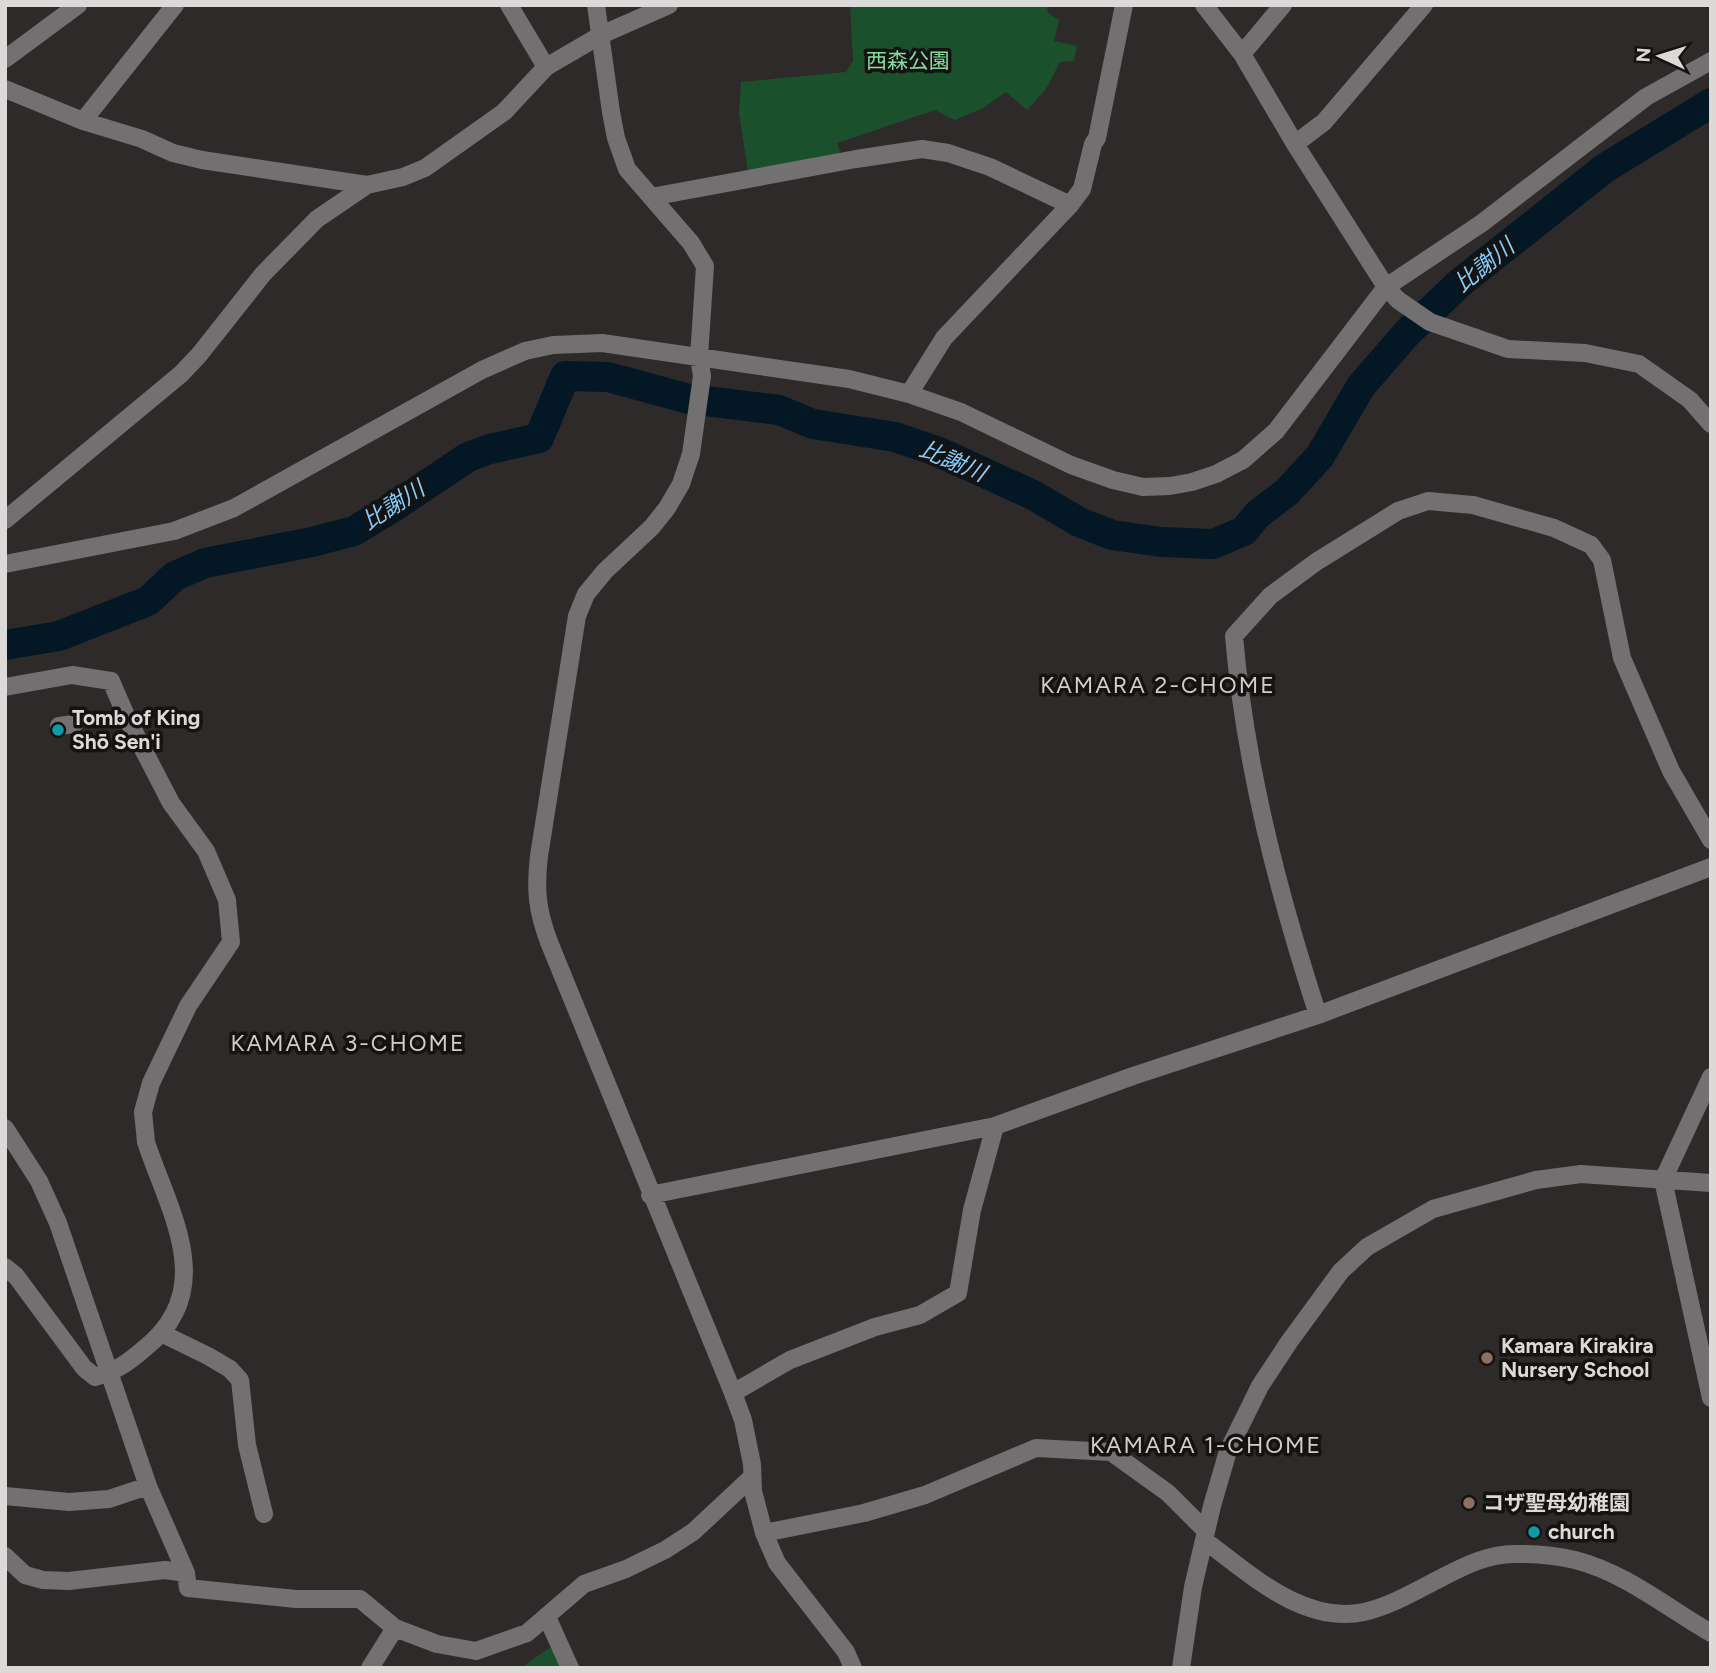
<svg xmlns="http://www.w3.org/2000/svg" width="1716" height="1673" viewBox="0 0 1716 1673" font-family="Figtree,'Noto Sans JP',sans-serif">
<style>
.green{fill:#1b502d}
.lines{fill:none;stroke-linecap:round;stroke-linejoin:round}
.river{stroke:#041725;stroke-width:30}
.path{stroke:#767372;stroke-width:2.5;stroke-dasharray:3.5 3.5;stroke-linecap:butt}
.minor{stroke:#727070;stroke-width:18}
.culture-dot{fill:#0f9aa8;stroke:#151312;stroke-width:2.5}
.education-dot{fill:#8d6e63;stroke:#151312;stroke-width:2.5}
.labels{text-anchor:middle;stroke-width:7;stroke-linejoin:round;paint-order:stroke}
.park-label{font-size:21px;fill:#85dc9c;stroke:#151312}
.poi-label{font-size:21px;font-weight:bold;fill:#dcdad9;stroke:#151312;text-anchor:start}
.water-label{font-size:23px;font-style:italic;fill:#86ccfd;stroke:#151312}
.neighbourhood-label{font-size:23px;letter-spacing:2px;fill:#d1cdcb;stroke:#151312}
</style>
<rect width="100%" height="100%" fill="#2d2a29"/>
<!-- green -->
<path class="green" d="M 850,5 L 1046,5 L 1049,14 L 1059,20 L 1054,41 L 1077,46 L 1074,61 L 1060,62 L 1046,89 L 1027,110 L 1006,92 L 983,108 L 955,120 L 935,110 L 837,143 L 843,161 L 749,178 L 739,113 L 741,82 L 846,72 L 853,61 Z
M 563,1638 L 571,1668 L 521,1668 Z"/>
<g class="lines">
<!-- river -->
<path class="river" d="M 5,645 L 59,636 L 148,601 L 175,576 L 205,563 L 312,542 L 354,531 L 392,508 L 468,457 L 490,449 L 539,438 L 565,376 L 608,377 L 689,399 L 779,410 L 813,424 L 895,437 L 939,452 L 1033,495 L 1079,522 L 1112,535 L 1161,542 L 1213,544 L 1244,531 L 1258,514 L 1287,492 L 1320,456 L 1361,386 L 1408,332 L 1461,282 L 1605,168 L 1711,103"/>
<!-- path -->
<path class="path" d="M 89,723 L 111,721"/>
<!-- minor -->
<path class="minor" d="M 509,5 L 546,67
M 596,5 L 611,112 L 616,138 L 627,169 L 691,243 L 705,266 L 699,357 L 702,376 L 691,454 L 681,484 L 667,508 L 652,527 L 605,571 L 586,594 L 577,616 L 539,856 C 535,890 537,910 549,942 L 733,1393 L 743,1420 L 752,1464 L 753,1491 L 764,1533 L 777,1563 L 846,1652 L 853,1668
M 1204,5 L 1242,54 L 1295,144 L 1386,287 L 1398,300 L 1430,322 L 1508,349 L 1585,353 L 1639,364 L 1690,400 L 1711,424
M 1242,54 L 1283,5
M 5,59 L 78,5
M 5,89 L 83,121 L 142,139 L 173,153 L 202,160 L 367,185
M 83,121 L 175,5
M 1295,144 L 1324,122 L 1424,5
M 651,197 L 856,159 L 922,149 L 948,153 L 990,167 L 1070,205
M 909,394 L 944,338 L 1070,205 L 1082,189 L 1093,144 L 1097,138 L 1124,5
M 5,520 L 181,374 L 199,355 L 263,274 L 317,219 L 367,185 L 403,177 L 425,168 L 504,112 L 546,67 L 601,35 L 669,5
M 5,564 L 174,531 L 234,508 L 482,370 L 525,351 L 553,345 L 602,343 L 849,379 L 909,394 L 961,412 L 1071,465 L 1113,480 L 1143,487 L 1170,486 L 1192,482 L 1216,474 L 1243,460 L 1276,431 L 1386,287 L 1482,223 L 1646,97 L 1711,61
M 5,687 L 72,675 L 111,681 L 128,720 L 171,803 L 206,851 L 227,900 L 231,942 L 188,1006 L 151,1083 L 143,1112 L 146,1142 C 169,1212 219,1289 145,1348 C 129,1362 115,1372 95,1377 L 84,1368 L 16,1276 L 5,1267
M 59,726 L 74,724
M 1318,1015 C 1278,892 1245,765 1234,636 L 1270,596 L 1316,562 L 1398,511 L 1428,501 L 1473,505 L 1554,528 L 1591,545 L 1602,560 L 1622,658 L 1671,771 L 1711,840
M 1711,1077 L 1663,1180 L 1711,1398
M 5,1128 L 39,1181 L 58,1223 L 148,1486 L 186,1573 L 188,1588 L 296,1599 L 360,1599 L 395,1628 L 437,1644 L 476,1651 L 527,1633 L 584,1584 L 626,1569 L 665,1550 L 693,1532 L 752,1477
M 650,1195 L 995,1126 L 1133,1076 L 1318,1015 L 1711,867
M 163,1334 L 208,1356 L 230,1369 L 240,1380 L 247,1445 L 264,1514
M 733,1393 L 790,1360 L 875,1327 L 920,1315 L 958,1293 L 972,1210 L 995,1126
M 5,1496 L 69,1502 L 109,1499 L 148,1486
M 764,1533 L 864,1513 L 925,1495 L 1036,1448 L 1111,1452 L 1168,1493 L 1206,1531
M 1204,1540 C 1249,1573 1303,1625 1364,1612 C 1390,1606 1414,1592 1437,1580 C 1462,1567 1488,1553 1517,1554 C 1535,1554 1558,1556 1575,1560 C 1626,1573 1667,1608 1711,1633
M 5,1556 L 25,1575 L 43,1580 L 69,1581 L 165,1570 L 186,1573
M 547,1617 L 570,1668
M 370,1668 L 395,1628
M 1181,1668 L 1193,1587 L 1212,1506 L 1228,1451 L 1260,1386 L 1289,1342 L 1341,1271 L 1367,1247 L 1433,1209 L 1536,1180 L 1581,1174 L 1711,1183"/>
</g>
<!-- markers -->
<g class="culture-dot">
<circle cx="58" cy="730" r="7"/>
<circle cx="1534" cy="1532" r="7"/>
</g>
<g class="education-dot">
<circle cx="1487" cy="1358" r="7"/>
<circle cx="1469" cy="1503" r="7"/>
</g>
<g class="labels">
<!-- park labels -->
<g class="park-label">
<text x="908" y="68">西森公園</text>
</g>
<!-- poi labels -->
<g class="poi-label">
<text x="72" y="725">Tomb of King<tspan x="72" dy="24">Shō Sen'i</tspan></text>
<text x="1501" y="1353">Kamara Kirakira<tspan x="1501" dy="24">Nursery School</tspan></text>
<text x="1483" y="1510">コザ聖母幼稚園</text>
<text x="1548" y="1539">church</text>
</g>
<!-- water labels -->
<g class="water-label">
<text transform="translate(1484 265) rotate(-39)" y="8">比謝川</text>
<text transform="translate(953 461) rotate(23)" y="8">比謝川</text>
<text transform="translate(393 505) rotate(-33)" y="8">比謝川</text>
</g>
<!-- neighbourhood labels -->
<g class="neighbourhood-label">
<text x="1158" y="693">KAMARA 2-CHOME</text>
<text x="348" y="1051">KAMARA 3-CHOME</text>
<text x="1206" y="1453">KAMARA 1-CHOME</text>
</g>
</g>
<!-- border -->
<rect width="1716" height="1673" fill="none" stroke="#dcdad9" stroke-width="14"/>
<!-- north arrow -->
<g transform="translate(1660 56) rotate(274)" stroke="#151312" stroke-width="5" paint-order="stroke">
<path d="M0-5L12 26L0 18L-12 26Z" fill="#dcdad9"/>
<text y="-10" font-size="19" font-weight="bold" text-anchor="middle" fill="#dcdad9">N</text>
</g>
</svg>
